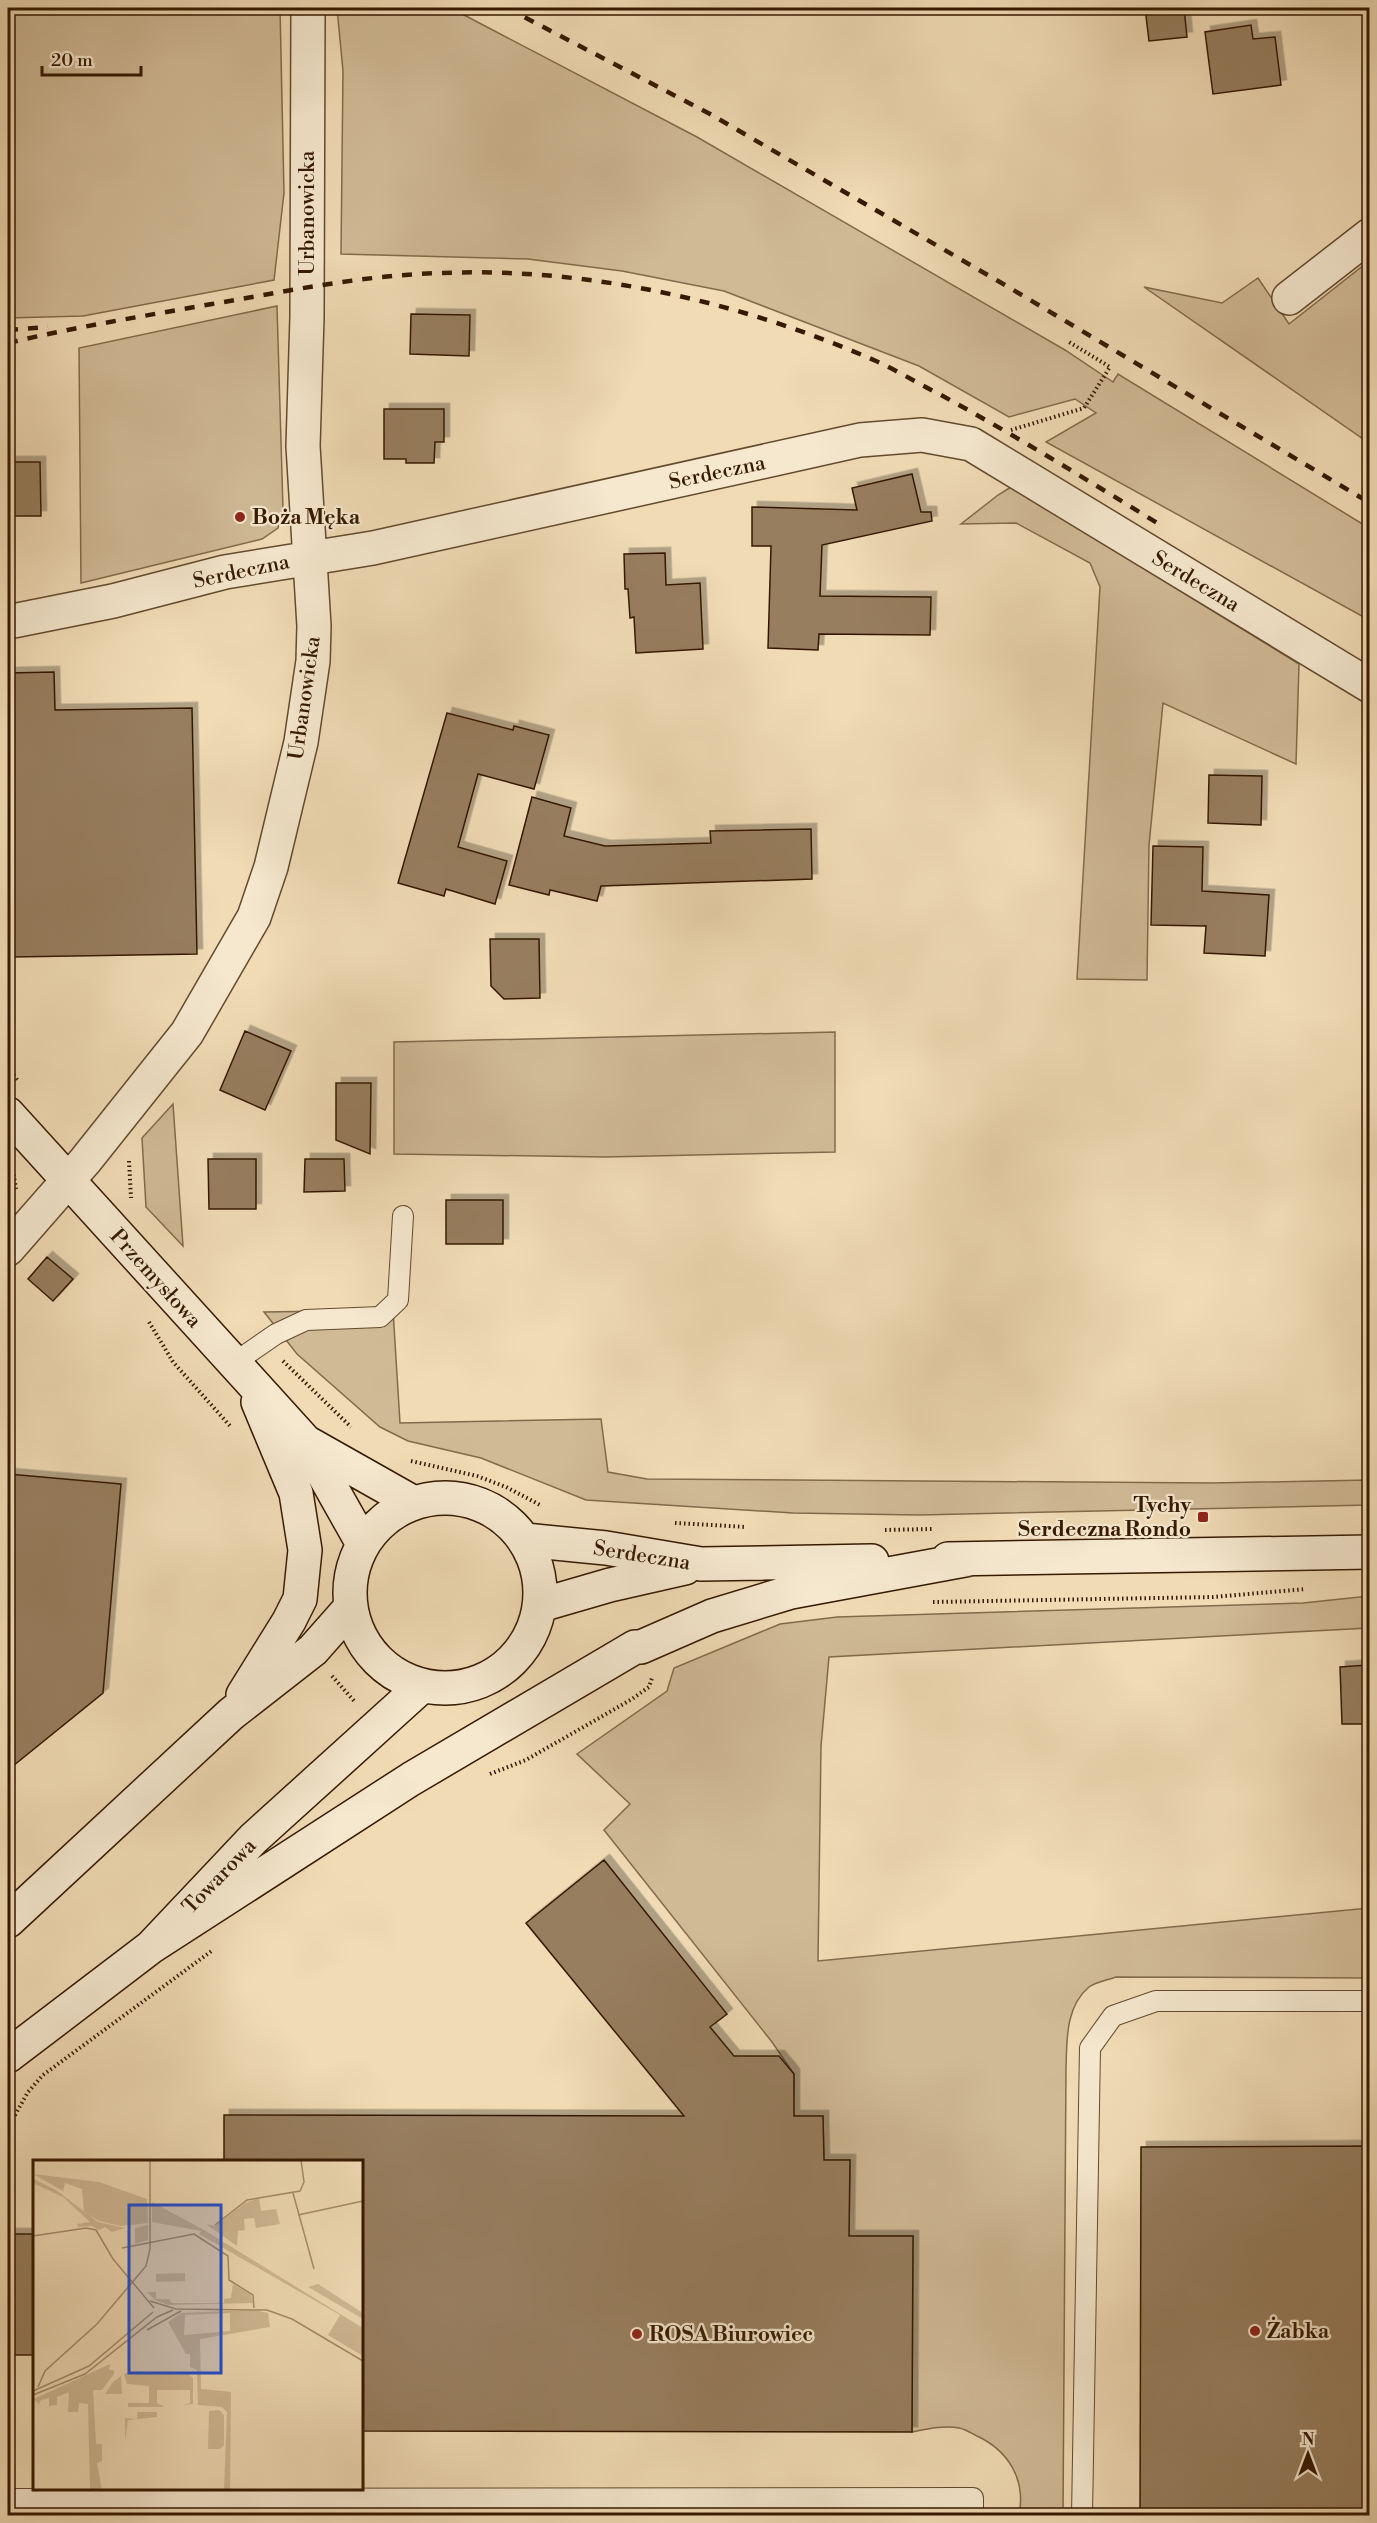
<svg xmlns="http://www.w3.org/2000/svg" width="1377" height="2523" viewBox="0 0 1377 2523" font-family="'Libre Bodoni',serif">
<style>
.green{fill:#d0ba96;stroke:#836a4b;stroke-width:1.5}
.building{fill:#977e5e;stroke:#361900;stroke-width:1.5;filter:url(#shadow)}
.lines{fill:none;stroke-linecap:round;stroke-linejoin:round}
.lane-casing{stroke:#644a2d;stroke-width:22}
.street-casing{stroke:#644a2d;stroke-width:36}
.secondary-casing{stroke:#361900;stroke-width:36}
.path{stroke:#361900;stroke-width:4;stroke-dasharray:1.5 3;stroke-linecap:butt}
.lane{stroke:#f5e8cf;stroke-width:20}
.street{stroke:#f5e8cf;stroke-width:33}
.secondary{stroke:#f5e8cf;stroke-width:33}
.rail{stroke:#361900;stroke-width:4.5;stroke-dasharray:10 10;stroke-linecap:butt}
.poi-dot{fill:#8f2418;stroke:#f5e8cf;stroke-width:2}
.labels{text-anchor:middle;stroke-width:4.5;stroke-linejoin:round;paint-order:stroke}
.street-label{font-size:21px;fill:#361900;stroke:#f5e8cf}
.poi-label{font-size:21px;font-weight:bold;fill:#361900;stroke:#f5e8cf;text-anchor:start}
.inset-road{fill:none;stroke:#a68d6d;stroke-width:1.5}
.view{fill:#1d4ed8;fill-opacity:0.15;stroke:#1d4ed8;stroke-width:3}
.inset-edge{fill:none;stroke:#361900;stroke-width:3}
</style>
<defs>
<filter id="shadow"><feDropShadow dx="5.5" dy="-5.5" stdDeviation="0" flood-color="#0004"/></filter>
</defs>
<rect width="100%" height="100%" fill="#f0dbb5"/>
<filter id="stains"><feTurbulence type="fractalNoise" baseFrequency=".00333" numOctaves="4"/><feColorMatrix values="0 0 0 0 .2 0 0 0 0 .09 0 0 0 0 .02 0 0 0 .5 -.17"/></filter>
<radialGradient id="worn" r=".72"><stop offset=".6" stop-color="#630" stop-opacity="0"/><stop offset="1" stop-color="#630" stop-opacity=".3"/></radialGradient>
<!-- green -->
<path class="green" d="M 8,8 L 280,8 L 284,193 L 274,280 L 83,316 L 8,318 Z
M 337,8 L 447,8 L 466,16 L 697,137 L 1065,350 L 1113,382 L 1118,374 L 1369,528 L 1369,620 L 1046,442 L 1096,413 L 1075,399 L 1009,417 L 919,366 L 724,291 L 622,271 L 528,259 L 341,254 L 343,71 Z
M 1369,261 L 1369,443 L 1144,287 L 1222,303 L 1258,278 L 1289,324 Z
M 277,306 L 283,509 L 278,528 L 262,539 L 81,583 L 79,348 Z
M 1011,487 L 1299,664 L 1296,764 L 1163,703 L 1149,845 L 1147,980 L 1077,979 L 1100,587 L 1090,563 L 1016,523 L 961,524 L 998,495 Z
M 835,1032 L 835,1152 L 605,1157 L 394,1154 L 394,1042 Z
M 173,1104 L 183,1246 L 146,1207 L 142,1138 Z
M 393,1310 L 400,1423 L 601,1419 L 608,1472 L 647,1479 L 1212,1483 L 1369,1480 L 1369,1505 L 919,1515 L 793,1513 L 586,1500 L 481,1458 L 408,1441 L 380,1427 L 297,1354 L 264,1312 Z
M 1369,1596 L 1369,1628 L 829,1657 L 821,1746 L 818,1961 L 1369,1908 L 1369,1978 L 1116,1977 C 1108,1980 1095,1982 1089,1987 C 1065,2007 1067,2041 1066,2068 L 1063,2515 L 1019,2515 C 1026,2480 1009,2451 977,2436 C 971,2433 965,2429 959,2428 C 945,2425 927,2429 912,2432 L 913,2236 L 849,2236 L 850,2160 L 824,2160 L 823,2116 L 794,2116 L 794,2074 L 772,2042 L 604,1830 L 630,1804 L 577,1754 L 667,1691 L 674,1668 L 780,1624 L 837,1617 L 1303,1603 Z
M 8,2513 L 655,2515 L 8,2516 Z"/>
<!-- building -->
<path class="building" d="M 1145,8 L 1184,8 L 1187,37 L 1149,41 Z
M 1251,25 L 1253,39 L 1275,37 L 1281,85 L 1213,94 L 1205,32 Z
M 411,314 L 470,315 L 469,356 L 410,354 Z
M 384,409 L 444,409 L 444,442 L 435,442 L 434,463 L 406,463 L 406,459 L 384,459 Z
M 8,462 L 40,462 L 41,516 L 8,516 Z
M 912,474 L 921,512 L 931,512 L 932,521 L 822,545 L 820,596 L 931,597 L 930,635 L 819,634 L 818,650 L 768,648 L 771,546 L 752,546 L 752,507 L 857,510 L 852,488 Z
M 665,553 L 666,585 L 700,583 L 703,649 L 636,653 L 634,617 L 630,618 L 628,589 L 625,589 L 624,554 Z
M 54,672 L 55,710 L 192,708 L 197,954 L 11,957 L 8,673 Z
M 447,713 L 513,730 L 514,726 L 549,735 L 534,789 L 478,774 L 458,847 L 507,861 L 495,904 L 446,889 L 444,896 L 398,883 Z
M 1209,775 L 1262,776 L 1261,825 L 1208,823 Z
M 532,797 L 571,808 L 564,836 L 605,846 L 711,843 L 710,831 L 811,829 L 812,879 L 601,886 L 597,901 L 550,890 L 549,895 L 509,885 Z
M 1153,846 L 1203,847 L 1202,891 L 1269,895 L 1265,956 L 1204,953 L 1206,926 L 1151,925 Z
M 490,939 L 539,939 L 540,998 L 504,999 L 491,986 Z
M 245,1031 L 291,1051 L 265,1110 L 220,1090 Z
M 336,1083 L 371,1083 L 370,1154 L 336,1140 Z
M 208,1159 L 256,1159 L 256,1209 L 209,1209 Z
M 305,1159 L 344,1159 L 345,1191 L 304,1192 Z
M 446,1200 L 503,1200 L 503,1244 L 446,1244 Z
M 47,1257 L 73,1279 L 53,1301 L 28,1279 Z
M 8,1474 L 121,1484 L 103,1693 L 8,1770 Z
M 1368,1665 L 1370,1724 L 1342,1724 L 1340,1667 Z
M 604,1860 L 727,2014 L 710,2027 L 734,2056 L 779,2056 L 794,2074 L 794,2116 L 823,2116 L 824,2160 L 850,2160 L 849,2236 L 913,2236 L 912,2432 L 362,2431 L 362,2162 L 224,2162 L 224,2115 L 684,2116 L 526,1923 Z
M 1370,2146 L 1370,2516 L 1140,2516 L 1141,2147 Z
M 8,2234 L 34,2234 L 34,2355 L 8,2355 Z"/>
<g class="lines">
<defs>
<path id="lane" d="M 234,1363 L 276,1334 L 306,1320 L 380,1317 L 398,1300 L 403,1216
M 8,2499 L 973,2498 L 973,2516
M 1082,2516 L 1090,2048 L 1113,2016 L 1156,2001 L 1370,2001"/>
<path id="street" d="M 1289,298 L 1370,235
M 8,622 L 113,601 L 225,572 L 373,548 L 860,440 L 922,435 L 971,444 L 1370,686
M 8,1249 L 85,1161 L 187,1033 L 254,917 L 271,867 L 301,742 L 313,661 L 314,626 L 303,446 L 307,317 L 308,8"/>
<path id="secondary" d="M 8,1114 L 305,1441 L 363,1544
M 306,1442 L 414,1503
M350 1593a95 95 0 1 1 190 0a95 95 0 1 1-190 0Z
M 525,1540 L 606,1548 L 701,1564 L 872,1561
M 948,1559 L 1370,1552
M 541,1605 L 610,1585 L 685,1568
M 243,1695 L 289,1621 L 300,1599 L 305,1550 L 296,1493 L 258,1402
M 8,1921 L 231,1714 L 313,1650 L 351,1607
M 151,1947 L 411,1779 L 635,1647 L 641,1647 L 712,1616 L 791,1592 L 970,1559
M 8,2056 L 151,1947 L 253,1839 L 422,1686"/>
</defs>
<!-- lane casing -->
<use href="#lane" class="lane-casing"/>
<!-- street casing -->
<use href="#street" class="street-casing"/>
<!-- secondary casing -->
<use href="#secondary" class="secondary-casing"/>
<!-- path -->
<path class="path" d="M 1011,430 L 1084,408 L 1110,367 L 1069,342
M 8,1068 L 19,1082
M 129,1161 L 131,1198
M 13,1170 L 16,1189
M 149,1322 L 173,1362 L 231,1427
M 283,1361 L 351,1427
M 411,1461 L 477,1476 L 506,1487 L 542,1506
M 675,1523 L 746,1527
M 885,1530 L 932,1529
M 933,1602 L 1213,1597 L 1306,1589
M 332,1676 L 355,1702
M 490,1774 L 526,1760 L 632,1699 L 649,1687 L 652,1678
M 8,2121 L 15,2115 L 28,2092 L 43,2075 L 213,1950"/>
<!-- lane -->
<use href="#lane" class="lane"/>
<!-- street -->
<use href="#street" class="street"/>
<!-- secondary -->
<use href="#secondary" class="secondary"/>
<!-- rail -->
<path class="rail" d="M 507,8 L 710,114 L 1005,285 L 1370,503
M 8,330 L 48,327
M 8,343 C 75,327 144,316 212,304 C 288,291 364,275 442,273 C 588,267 742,302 876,361 C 898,371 919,384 941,395 C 1016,436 1089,481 1162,526"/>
</g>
<!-- markers -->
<g class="poi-dot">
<circle cx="240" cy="517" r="6"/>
<rect x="1197" y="1511" width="12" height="12" rx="3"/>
<circle cx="1255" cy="2331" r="6"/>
<circle cx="637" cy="2334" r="6"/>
</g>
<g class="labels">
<!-- street labels -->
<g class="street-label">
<text transform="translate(307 213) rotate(-90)" y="7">Urbanowicka</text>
<text transform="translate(717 472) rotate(-12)" y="7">Serdeczna</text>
<text transform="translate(241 571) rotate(-12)" y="7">Serdeczna</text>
<text transform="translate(1196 581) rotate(31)" y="7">Serdeczna</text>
<text transform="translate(304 698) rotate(-82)" y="7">Urbanowicka</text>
<text transform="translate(156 1278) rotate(48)" y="7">Przemysłowa</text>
<text transform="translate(642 1555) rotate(9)" y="7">Serdeczna</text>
<text transform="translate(219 1876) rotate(-46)" y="7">Towarowa</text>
</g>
<!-- poi labels -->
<g class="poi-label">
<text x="252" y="524">Boża Męka</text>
<text x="1191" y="1512" text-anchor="end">Tychy<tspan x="1191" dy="24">Serdeczna Rondo</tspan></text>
<text x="1267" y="2338">Żabka</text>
<text x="649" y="2341">ROSA Biurowiec</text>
</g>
</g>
<!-- overview -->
<g transform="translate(33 2160)">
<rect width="330" height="330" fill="#f0dbb5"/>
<path d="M 0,14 L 66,22 L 114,39 L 115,63 L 88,66 L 66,61 L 51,52 L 49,29 L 32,23 L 30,31 ZM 0,19 L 23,30 L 65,62 L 92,68 L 79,72 L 72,67 L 66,70 L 59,66 L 45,67 L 44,64 L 57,62 L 30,37 L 0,23 ZM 226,38 L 228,51 L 243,49 L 247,64 L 223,68 L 221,58 L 211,59 L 212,70 L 205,71 L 204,86 L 173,64 L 182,66 L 212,43 ZM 119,42 L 171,70 L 330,168 L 330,196 L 295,175 L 307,155 L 166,74 L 168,71 L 119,62 ZM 115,65 L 115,80 L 102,84 L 102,68 ZM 152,113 L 152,121 L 123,122 L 123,114 ZM 200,124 L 218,135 L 220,143 L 135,145 L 122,140 L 114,132 L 123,132 L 123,139 L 136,139 L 139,143 L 191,143 L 191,139 L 198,138 ZM 285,124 L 330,153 L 330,159 L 275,127 ZM 222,150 L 235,153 L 237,167 L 167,179 L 168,229 L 198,232 L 197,330 L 191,330 L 194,252 L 189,247 L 165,245 L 164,210 L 157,207 L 157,194 L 153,194 L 135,162 L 148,153 ZM 197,153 L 197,171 L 151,175 L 152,155 ZM 77,204 L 76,210 L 81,210 L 81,214 L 69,230 L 60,230 L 63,284 L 69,284 L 69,301 L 64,303 L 69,330 L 57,330 L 55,244 L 46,243 L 45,252 L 35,252 L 36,232 L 24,237 L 24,245 L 16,246 L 16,238 L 8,240 L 6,244 L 11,250 L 1,239 ZM 95,212 L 154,213 L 160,218 L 160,244 L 150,245 L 157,243 L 157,230 L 124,230 L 124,243 L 132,247 L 95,247 L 95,243 L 116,243 L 116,226 L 94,224 L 91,214 ZM 88,216 L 89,234 L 72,234 L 80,222 ZM 186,250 L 191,255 L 191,285 L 187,289 L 175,289 L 176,251 ZM 104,252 L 124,252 L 124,257 L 95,260 L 92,280 L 92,258 L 104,259 Z" fill="#d0ba96" fill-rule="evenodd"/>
<path class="inset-road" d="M 260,33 L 281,109M 265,55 L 330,41M 182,65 L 214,40 L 267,31 L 271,22 L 268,0M 0,76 L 53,68 L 63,70 L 80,99 L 121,148M 89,88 L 161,74 L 195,96 L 196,120 L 220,135 L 221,148M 117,141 L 143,149 L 234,150 L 259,159 L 330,201M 114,170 L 148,151M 5,227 L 12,211 L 64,164 L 113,106 L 117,89 L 117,0M 0,231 L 56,206 L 120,152M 0,235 L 52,214 L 124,157 L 140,150"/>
<path class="view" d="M 96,45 L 188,45 L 188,213 L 96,213 Z"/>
<rect width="330" height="330" class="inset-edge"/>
</g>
<!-- margin -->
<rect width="1377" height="2523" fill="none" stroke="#f0dbb5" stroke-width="30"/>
<rect x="9" y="9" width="1359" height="2505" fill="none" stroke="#361900" stroke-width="3"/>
<rect x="15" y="15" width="1347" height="2493" fill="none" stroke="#361900" stroke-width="1.5"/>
<!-- north arrow -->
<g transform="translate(1308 2454)" stroke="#f5e8cf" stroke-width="4.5" paint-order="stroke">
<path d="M0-4.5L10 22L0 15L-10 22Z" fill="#361900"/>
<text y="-9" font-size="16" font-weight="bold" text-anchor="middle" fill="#361900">N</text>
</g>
<!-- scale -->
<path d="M42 66v9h99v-9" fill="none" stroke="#361900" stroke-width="3"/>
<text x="51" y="66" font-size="18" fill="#361900" stroke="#f5e8cf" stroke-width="4.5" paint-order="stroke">20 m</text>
<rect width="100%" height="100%" filter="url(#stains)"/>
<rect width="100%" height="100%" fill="url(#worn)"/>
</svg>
